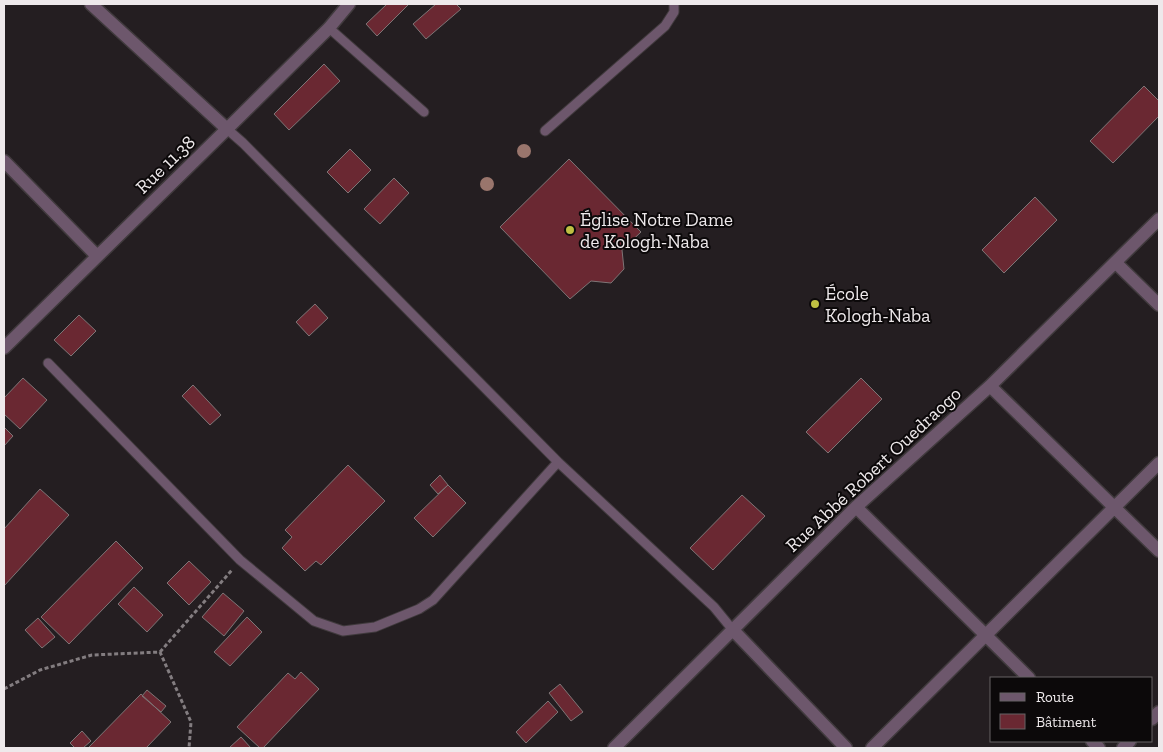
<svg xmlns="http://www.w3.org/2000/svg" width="1163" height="752" viewBox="0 0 1163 752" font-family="'Zilla Slab',serif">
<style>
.building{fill:#6a2832;stroke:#7e7576}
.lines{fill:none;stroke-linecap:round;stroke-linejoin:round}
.service-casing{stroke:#403a3d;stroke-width:11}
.minor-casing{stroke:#403a3d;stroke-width:15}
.path{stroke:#837d80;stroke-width:3;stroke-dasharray:4 2.5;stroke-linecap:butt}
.service{stroke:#6d576c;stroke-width:9}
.minor{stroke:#6d576c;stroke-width:12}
.tree{fill:#99756c}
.poi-dot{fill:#bebf42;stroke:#0c090a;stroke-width:2}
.labels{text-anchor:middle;stroke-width:4;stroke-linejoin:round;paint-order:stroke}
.street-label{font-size:19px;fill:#eee9eb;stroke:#0c090a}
.poi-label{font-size:19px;fill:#eee9eb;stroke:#0c090a;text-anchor:start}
</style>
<rect width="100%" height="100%" fill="#241e21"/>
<!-- building -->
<path class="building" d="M 387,4 L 406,4 L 408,5 L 377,36 L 366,24 Z
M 436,4 L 456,4 L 461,9 L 426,39 L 413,24 Z
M 324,64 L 340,81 L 289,130 L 274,114 Z
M 1144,86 L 1159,101 L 1159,116 L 1113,163 L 1090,141 Z
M 350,149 L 371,170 L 348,193 L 327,172 Z
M 569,159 L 641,232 L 622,250 L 624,269 L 611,283 L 591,281 L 570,299 L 500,227 Z
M 394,178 L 409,193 L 380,224 L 364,209 Z
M 1035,197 L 1057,220 L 1004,273 L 982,250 Z
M 315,304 L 328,318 L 309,336 L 296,322 Z
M 79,315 L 96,331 L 71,356 L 54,340 Z
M 23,378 L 47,400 L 20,429 L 4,414 L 4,398 Z
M 861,378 L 882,399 L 828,453 L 806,432 Z
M 193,385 L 221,415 L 210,425 L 182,396 Z
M 4,427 L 13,436 L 4,446 Z
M 348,465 L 385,501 L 321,565 L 316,561 L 305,571 L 282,548 L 292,537 L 285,530 Z
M 440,475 L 448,485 L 438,494 L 430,485 Z
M 448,485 L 466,503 L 433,537 L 414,518 Z
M 40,489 L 69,515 L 4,586 L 4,529 Z
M 742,495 L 765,516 L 713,570 L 690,548 Z
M 116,541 L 143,568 L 69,644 L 41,617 Z
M 189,561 L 211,582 L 189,605 L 167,583 Z
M 134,587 L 163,615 L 147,632 L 118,604 Z
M 223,593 L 244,611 L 224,636 L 202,617 Z
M 247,617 L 262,632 L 230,666 L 214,652 Z
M 38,618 L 55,637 L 42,648 L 25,630 Z
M 301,672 L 319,689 L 263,748 L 260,748 L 237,727 L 288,673 L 295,679 Z
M 560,684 L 583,712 L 571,721 L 549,693 Z
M 147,690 L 166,706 L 161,712 L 142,696 Z
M 141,694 L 171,722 L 146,748 L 88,748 Z
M 548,701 L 558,712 L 526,743 L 516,732 Z
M 82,731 L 91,741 L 83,748 L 75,748 L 70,743 Z
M 241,737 L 251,748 L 229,748 Z"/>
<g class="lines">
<defs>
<path id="service" d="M 329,28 L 424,112
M 227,129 L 243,143 L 558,462 L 714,607 L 732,629
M 545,131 L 665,26 L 674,12 L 674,4
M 48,363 L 240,560 L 314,621 L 343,631 L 375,627 L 419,609 L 433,600 L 558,462"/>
<path id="minor" d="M 91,4 L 227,129
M 4,161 L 97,256
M 1116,263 L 1159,305
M 4,348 L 227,129 L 329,28 L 349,4
M 990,386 L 1159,551
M 856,507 L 1029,678
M 732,629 L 846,748
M 1152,719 L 1159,712
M 1092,741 L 1099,748
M 614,748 L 856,507 L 990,386 L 1159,219
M 872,748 L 1159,463
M 1123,748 L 1130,741"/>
</defs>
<!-- service casing -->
<use href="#service" class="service-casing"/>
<!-- minor casing -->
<use href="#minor" class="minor-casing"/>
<!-- path -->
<path class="path" d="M 160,652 L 232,570
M 4,689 L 40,670 L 92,655 L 160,652 L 191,722 L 189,748"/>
<!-- service -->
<use href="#service" class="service"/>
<!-- minor -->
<use href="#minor" class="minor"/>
</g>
<!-- trees -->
<g class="tree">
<circle cx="524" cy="151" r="7"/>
<circle cx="487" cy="184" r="7"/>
</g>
<!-- markers -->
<g class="poi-dot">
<circle cx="570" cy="230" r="5"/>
<circle cx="815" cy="304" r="5"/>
</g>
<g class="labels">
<!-- street labels -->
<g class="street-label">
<text transform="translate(165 164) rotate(-44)" y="7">Rue 11.38</text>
<text transform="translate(873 469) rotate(-43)" y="7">Rue Abbé Robert Ouedraogo</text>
</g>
<!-- poi labels -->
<g class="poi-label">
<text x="580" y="226">Église Notre Dame<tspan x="580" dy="22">de Kologh-Naba</tspan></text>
<text x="825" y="300">École<tspan x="825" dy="22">Kologh-Naba</tspan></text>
</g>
</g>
<!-- border -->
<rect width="1163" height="752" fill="none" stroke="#eee9eb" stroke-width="10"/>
<!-- legend -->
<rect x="990" y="677" width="162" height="65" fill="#0c090a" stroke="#666364"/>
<rect x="1000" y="693" width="25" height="8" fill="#6d576c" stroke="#666364"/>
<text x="1036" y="702" font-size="15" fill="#eee9eb">Route</text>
<rect x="1000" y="714" width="25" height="15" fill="#6a2832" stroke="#666364"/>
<text x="1036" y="727" font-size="15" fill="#eee9eb">Bâtiment</text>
</svg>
